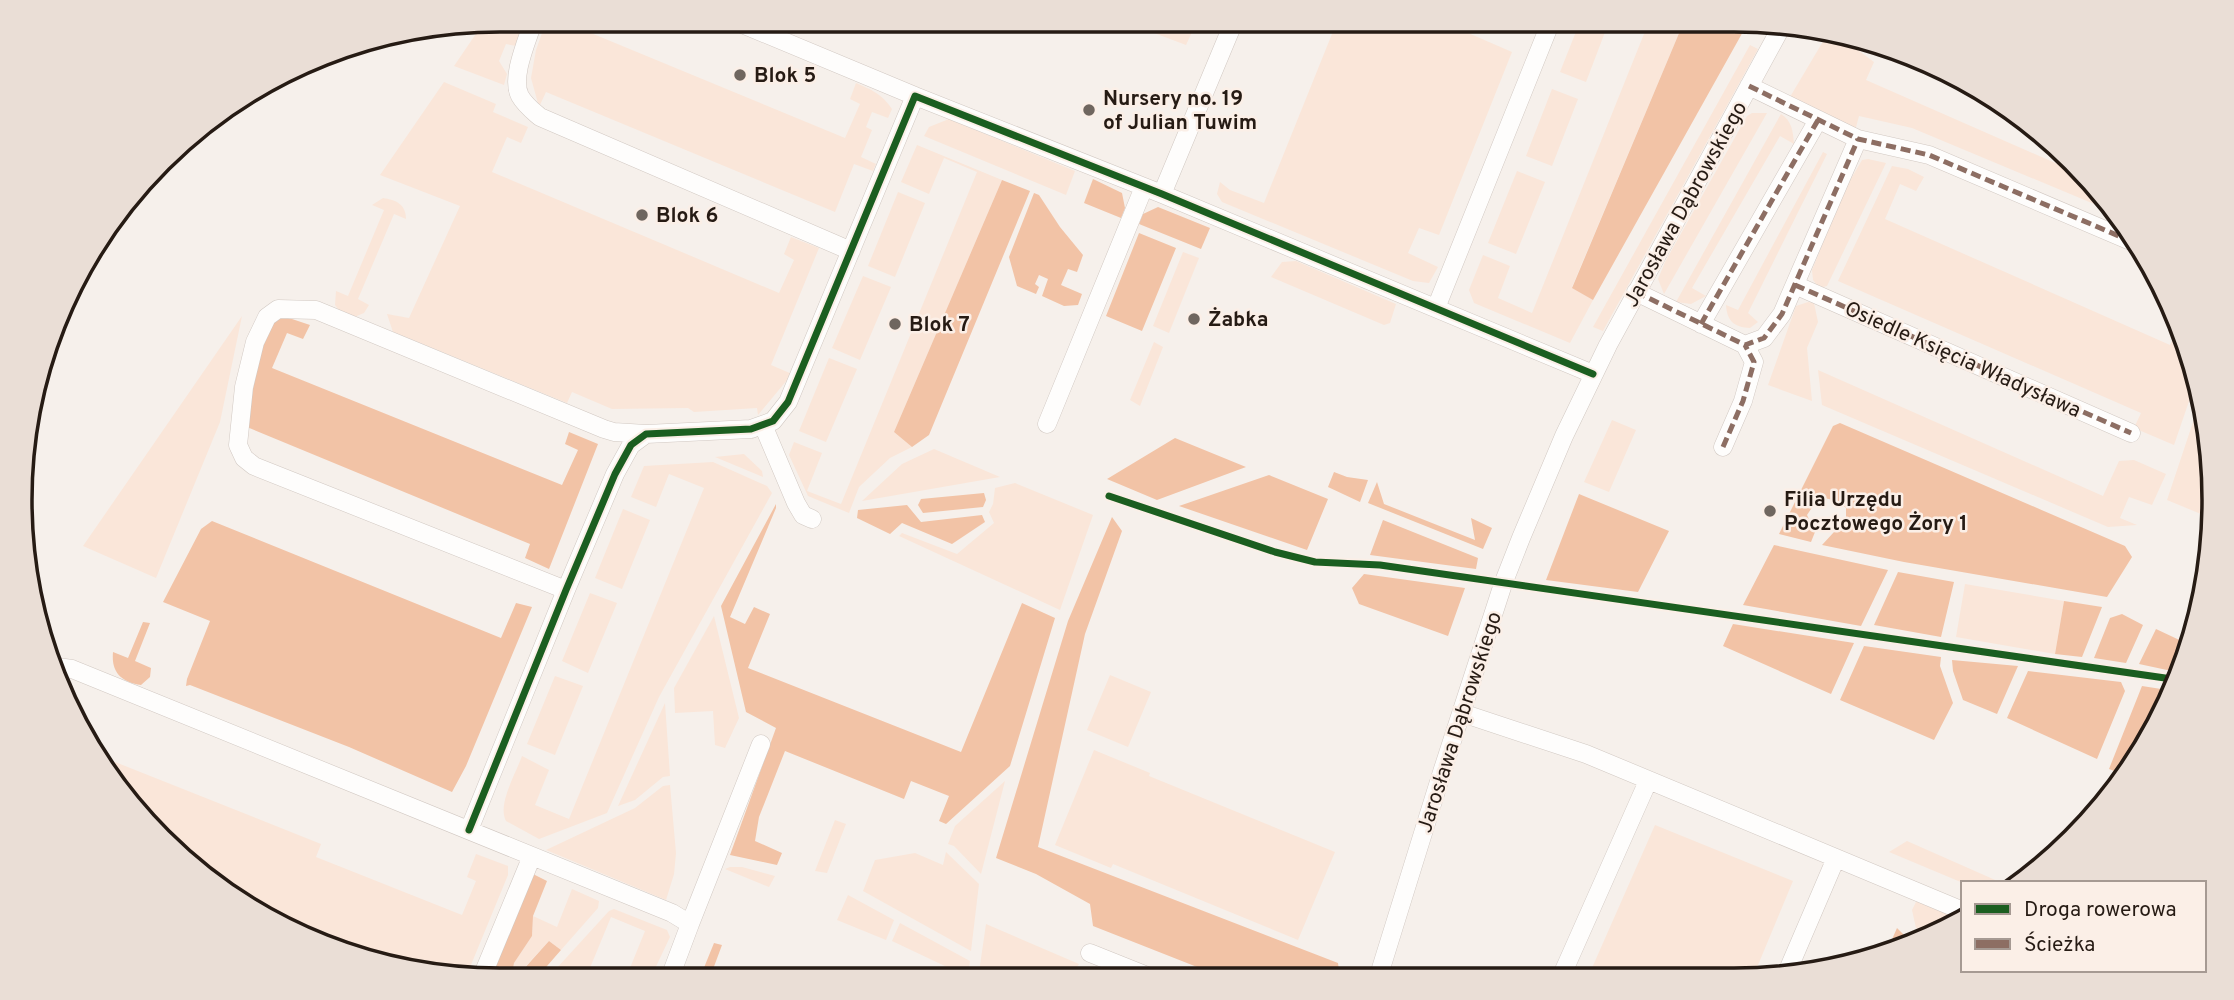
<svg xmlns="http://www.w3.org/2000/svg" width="2234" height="1000" viewBox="0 0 2234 1000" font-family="Overpass,sans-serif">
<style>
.green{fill:#fae6d9}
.forest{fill:#f2c3a6}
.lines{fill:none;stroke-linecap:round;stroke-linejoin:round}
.street-casing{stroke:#d1c8c2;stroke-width:19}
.street{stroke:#fefdfc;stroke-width:18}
.quiet{stroke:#8d6e63;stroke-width:5;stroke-dasharray:10 5;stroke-linecap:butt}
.cycleway-casing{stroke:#fbefe7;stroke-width:11}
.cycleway{stroke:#1b5e20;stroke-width:7}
.poi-dot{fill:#6f665f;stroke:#fbefe7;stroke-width:2.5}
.labels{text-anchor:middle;stroke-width:5;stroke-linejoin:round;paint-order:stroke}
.poi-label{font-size:21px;font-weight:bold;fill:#261b14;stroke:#fbefe7;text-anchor:start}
.street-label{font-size:21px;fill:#261b14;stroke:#fbefe7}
.rim{fill:none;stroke:#261b14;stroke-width:3.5}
</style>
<rect width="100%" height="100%" fill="#f6f0eb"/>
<!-- green -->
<path class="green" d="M 500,19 L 525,19 L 516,46 L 506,44 L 499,61 L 507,74 L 504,85 L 454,66 L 484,22 Z
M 547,19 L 557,19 L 845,138 L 860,104 L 850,99 L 856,83 C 872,90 882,94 892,109 L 888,118 L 872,112 L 866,127 L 872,130 L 861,157 L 876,164 L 873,171 L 854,164 L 835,212 L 546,92 L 539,107 L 531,78 L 536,50 Z
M 1117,19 L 1198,19 L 1186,45 Z
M 1338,19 L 1436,19 L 1512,52 L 1439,235 L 1419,228 L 1408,253 L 1438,267 L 1429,283 L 1413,281 L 1222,202 L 1217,194 L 1220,182 L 1230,190 L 1264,203 Z
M 1581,19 L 1610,19 L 1586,82 L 1560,72 Z
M 1650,19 L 1685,19 L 1572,287 L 1593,300 L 1570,343 L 1474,303 L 1469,290 L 1483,255 L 1510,266 L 1498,298 L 1532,313 Z
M 1828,33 L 1851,45 L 1874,62 L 1866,80 L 2087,177 L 2118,214 L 1912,128 L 1859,116 L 1855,131 L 1790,97 Z
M 1877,44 L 1918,56 L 2001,100 L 1882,48 Z
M 1750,45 L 1758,49 L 1603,331 L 1593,327 Z
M 444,82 L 496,104 L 493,112 L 528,127 L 521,143 L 507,137 L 492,172 L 779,293 L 794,260 L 784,254 L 791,237 L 819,248 L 771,365 L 792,374 L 758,415 L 757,408 L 694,412 L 688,408 L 612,409 L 572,392 L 567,403 L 393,332 L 387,314 L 409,318 L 460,206 L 380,175 Z
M 1552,89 L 1578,99 L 1552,166 L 1526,156 Z
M 1752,113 L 1767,113 L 1664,294 L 1658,279 L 1665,262 L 1747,116 Z
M 1781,114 C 1792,121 1793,131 1794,144 L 1780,136 L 1692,288 L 1706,296 L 1691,304 L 1676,302 Z
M 949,119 L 1075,171 L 1066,195 L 924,136 L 929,127 Z
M 917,145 L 1002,180 L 894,432 L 912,447 L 890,458 L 859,487 L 849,513 L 808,496 L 789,455 L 794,442 L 822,453 L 807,491 L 841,504 L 977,172 L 944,158 L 929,194 L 901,182 Z
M 1823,152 L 1827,154 L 1748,313 L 1758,322 L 1750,328 C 1734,327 1727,321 1726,305 L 1738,310 Z
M 1868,159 L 1886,163 L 1827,286 L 1819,288 L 1813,280 L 1812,270 L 1845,189 L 1862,160 Z
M 1892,166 L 1908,169 L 1924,177 L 1916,191 L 1900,184 L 1885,219 L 2170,345 L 2180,323 L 2197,378 L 2174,445 L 2134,428 L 2141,413 L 1838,281 Z
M 1517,171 L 1545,182 L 1516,254 L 1488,243 Z
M 898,192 L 925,203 L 895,277 L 868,266 Z
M 383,198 C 396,200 406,204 406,219 L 394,214 L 358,299 L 369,305 L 364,313 L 352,318 L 341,313 L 335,305 L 336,291 L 348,296 L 384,210 L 372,205 Z
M 1183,252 L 1199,258 L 1169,333 L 1153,326 Z
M 1296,261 L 1396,304 L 1390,323 L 1384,325 L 1271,277 L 1282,262 Z
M 863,276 L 891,287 L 860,360 L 832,348 Z
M 1808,302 L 1814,303 L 1818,322 L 1807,348 L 1812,401 L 1768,385 L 1796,306 Z
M 242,316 L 220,422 L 156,578 L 83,546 Z
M 1154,342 L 1163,347 L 1140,406 L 1130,400 Z
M 829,358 L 857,369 L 826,442 L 799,431 Z
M 1818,370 L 2103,496 L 2119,461 L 2134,460 L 2166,474 L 2152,505 L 2129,497 L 2120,518 L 2137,525 L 2108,527 L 1822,405 Z
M 2202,395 L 2205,406 L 2212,468 L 2202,490 L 2214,495 L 2213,519 L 2167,500 Z
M 1612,420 L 1636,430 L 1609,492 L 1584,482 Z
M 934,449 L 1000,477 L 862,501 L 902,464 Z
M 744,454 L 762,471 L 763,477 L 715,457 Z
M 713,462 L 767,486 L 772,493 L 659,697 L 607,813 L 539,839 L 506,821 C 497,805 516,773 522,756 L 549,770 L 535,805 L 569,819 L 704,488 L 669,474 L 656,507 L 631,497 L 644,466 Z
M 1015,483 L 1093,515 L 1060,610 L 899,536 L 902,533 L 957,554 L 994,523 L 989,512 L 993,504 L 995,488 Z
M 623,509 L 650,520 L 622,589 L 595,578 Z
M 1965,584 L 2064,601 L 2055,654 L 1956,637 Z
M 590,593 L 617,603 L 588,673 L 562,661 Z
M 714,616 L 739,718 L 725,748 L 715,745 L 713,711 L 675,713 L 674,688 Z
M 1110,675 L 1151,692 L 1128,747 L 1087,730 Z
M 555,676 L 583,686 L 555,755 L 527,744 Z
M 665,703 L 670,776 L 663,777 L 635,800 L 618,806 Z
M 1094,750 L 1150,773 L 1149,776 L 1335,852 L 1298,940 L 1113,864 L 1111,868 L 1055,845 Z
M 95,754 L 321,844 L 316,857 L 462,915 L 476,881 L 467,877 L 476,854 L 508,866 L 508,875 L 466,977 L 424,973 L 242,898 L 183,861 Z
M 1005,781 L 981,874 L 954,846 L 948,844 L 955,826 Z
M 670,785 L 676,853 L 674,874 L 666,900 L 546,850 L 635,808 L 663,786 Z
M 835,820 L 846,824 L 827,873 L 815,871 Z
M 1655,825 L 1793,881 L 1753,977 L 1588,977 Z
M 1907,841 L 2002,883 L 1963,883 L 1889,852 Z
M 946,852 L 979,884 L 971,951 L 863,891 L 875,860 L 915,853 L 943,865 Z
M 730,867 L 742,867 L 775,876 L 769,887 L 725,869 Z
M 572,889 L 599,901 L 598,908 L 561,950 L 549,941 L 512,981 L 514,963 L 532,936 L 533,916 L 557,927 Z
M 848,895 L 894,920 L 886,940 L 837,920 Z
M 1917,900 L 1963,918 L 1930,937 L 1916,928 L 1912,910 Z
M 614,909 L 667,930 L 670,937 L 652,975 L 630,968 L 645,931 L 611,917 L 585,980 L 545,981 L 609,911 Z
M 900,923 L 970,961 L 968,977 L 892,941 Z
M 986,924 L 1079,964 L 1069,979 L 978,979 Z"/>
<!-- forest -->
<path class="forest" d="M 1685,19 L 1749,21 L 1593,300 L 1572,288 Z
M 1093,179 L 1122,193 L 1125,208 L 1121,218 L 1084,203 Z
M 1002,180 L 1030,191 L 929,435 L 912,447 L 894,432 Z
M 1034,193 L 1039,195 L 1060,227 L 1083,255 L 1077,272 L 1068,269 L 1061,285 L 1082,294 L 1078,305 L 1064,306 L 1042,296 L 1048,279 L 1039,275 L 1035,284 L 1039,287 L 1036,294 L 1017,286 L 1009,257 Z
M 1158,207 L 1210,228 L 1201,249 L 1139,224 L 1143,214 Z
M 1139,233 L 1176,248 L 1142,331 L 1106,316 Z
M 280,315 L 310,325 L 303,339 L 287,333 L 272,368 L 562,485 L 578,450 L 565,444 L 569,432 L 598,444 L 549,569 L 525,558 L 530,544 L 247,427 L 261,338 Z
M 1840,423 L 2125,546 L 2132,557 L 2107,597 L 1904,562 L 1822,545 L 1846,519 L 1846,508 L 1838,501 L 1824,498 L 1813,506 L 1807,515 L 1815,532 L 1811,542 L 1779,534 L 1833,426 Z
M 1175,438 L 1246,467 L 1157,500 L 1107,479 Z
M 1334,472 L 1347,477 L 1368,480 L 1360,502 L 1328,487 Z
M 1269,475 L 1328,499 L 1307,550 L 1179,506 Z
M 1377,482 L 1384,504 L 1475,540 L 1471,518 L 1492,528 L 1483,549 L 1368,503 Z
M 984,493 L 986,500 L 983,507 L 923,513 L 918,505 L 921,499 Z
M 1579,494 L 1669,531 L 1638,592 L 1546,580 Z
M 776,504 L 776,508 L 730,617 L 745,624 L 754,607 L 770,614 L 748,668 L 961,752 L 1022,603 L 1055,618 L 1010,766 L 946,824 L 939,821 L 949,796 L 911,781 L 904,799 L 785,751 L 759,817 L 755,841 L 782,853 L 777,865 L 730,855 L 776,728 L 746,712 L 721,606 Z
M 907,505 L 921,522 L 982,515 L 985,522 L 952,544 L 902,523 L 890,534 L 857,518 L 858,510 Z
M 1112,517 L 1122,531 L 1085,634 L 1038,847 L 1338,963 L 1340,978 L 1225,978 L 1093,926 L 1090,904 L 1036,874 L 996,858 L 1068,621 Z
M 1383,520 L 1478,558 L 1476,569 L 1370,555 Z
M 212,521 L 501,638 L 516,603 L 532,607 L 466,766 L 452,792 L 349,747 L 190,685 L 186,686 L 187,679 L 210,621 L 163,602 L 201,529 Z
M 1774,545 L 1888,570 L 1861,626 L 1743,605 Z
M 1898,572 L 1954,582 L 1941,637 L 1874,625 Z
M 1364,574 L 1465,588 L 1448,636 L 1359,604 L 1352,588 Z
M 2064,601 L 2102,607 L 2082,657 L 2055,654 Z
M 2122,614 L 2143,625 L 2126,663 L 2094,658 L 2110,618 Z
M 143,622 L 150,623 L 135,661 L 151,668 L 150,677 L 141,685 C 122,682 111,673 113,652 L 128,658 Z
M 1733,624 L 1854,643 L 1831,694 L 1723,646 Z
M 2156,629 L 2190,645 L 2181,673 L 2139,664 Z
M 1864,646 L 1941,657 L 1940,666 L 1953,703 L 1934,740 L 1840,700 Z
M 1952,660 L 2018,666 L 1997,714 L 1963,700 L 1953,671 Z
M 2028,671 L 2121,682 L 2125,691 L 2097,759 L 2007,718 Z
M 2142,686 L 2174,691 L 2134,761 L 2117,772 L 2109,769 Z
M 2124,778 L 2109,799 L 2107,798 L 2105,803 L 2089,819 L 2100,794 Z
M 533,874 L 547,881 L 533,916 L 532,936 L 514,963 L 511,981 L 489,980 Z
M 1897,928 L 1905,936 L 1907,947 L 1886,953 Z
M 549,941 L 561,950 L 534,981 L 513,981 Z
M 714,943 L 722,945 L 709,980 L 699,980 Z"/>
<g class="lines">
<defs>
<path id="street" d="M 534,19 C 528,39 510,77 520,96 C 525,105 533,111 540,117 L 851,251
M 730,19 L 915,96
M 1749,86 L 1858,139 L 1929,155 L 2140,245
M 1162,194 L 1235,19
M 1795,285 L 2131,433
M 1636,292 L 1745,345 L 1764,338 L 1782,314 L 1858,139
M 1436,308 L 1552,19
M 1701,324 L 1818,120
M 1047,424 L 1144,187
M 763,425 L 796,503 L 803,515 L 812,519
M 1723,447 L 1743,401 L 1754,362 L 1745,345
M 566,590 L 254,466 L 244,458 L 238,445 L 244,387 L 255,342 L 267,317 L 278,309 L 316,310 L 604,429 L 614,432 L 646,434
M 50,666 L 72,669 L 672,913 L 690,924 L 669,980
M 1462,713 L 1586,754 L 1836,858 L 1785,977
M 469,830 L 566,590 L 615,474 L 631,445 L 646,434 L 751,429 L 773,421 L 788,402 L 915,96 L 1162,194 L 1593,374
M 1836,858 L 1963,911
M 690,924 L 761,744
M 1090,953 L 1155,979
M 1561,977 L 1648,781
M 1378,978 L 1442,772 L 1503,584 L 1521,538 L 1564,436 L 1608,345 L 1783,24
M 481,979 L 532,856"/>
</defs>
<!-- street casing -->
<use href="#street" class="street-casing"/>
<!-- street -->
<use href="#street" class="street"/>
<!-- quiet -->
<path class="quiet" d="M 1749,86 L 1858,139 L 1929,155 L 2140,245
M 1795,285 L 2131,433
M 1636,292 L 1745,345 L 1764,338 L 1782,314 L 1858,139
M 1701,324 L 1818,120
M 1723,447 L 1743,401 L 1754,362 L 1745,345"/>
<defs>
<path id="cycleway" d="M 1109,496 L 1275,552 L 1315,562 L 1380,565 L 2179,680
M 469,830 L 566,590 L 615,474 L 631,445 L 646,434 L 751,429 L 773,421 L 788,402 L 915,96 L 1162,194 L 1593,374"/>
</defs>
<!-- cycleway casing -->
<use href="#cycleway" class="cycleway-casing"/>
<!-- cycleway -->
<use href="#cycleway" class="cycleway"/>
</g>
<!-- markers -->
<g class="poi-dot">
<circle cx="740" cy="75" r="7"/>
<circle cx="1089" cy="110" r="7"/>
<circle cx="642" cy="215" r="7"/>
<circle cx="1194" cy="319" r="7"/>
<circle cx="895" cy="324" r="7"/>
<circle cx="1770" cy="511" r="7"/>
</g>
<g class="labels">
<!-- poi labels -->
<g class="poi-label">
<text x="754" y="82">Blok 5</text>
<text x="1103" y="105">Nursery no. 19<tspan x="1103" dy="24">of Julian Tuwim</tspan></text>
<text x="656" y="222">Blok 6</text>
<text x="1208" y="326">Żabka</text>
<text x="909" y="331">Blok 7</text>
<text x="1784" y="506">Filia Urzędu<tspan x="1784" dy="24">Pocztowego Żory 1</tspan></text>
</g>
<!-- street labels -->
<g class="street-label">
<text transform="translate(1685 204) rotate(-61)" y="7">Jarosława Dąbrowskiego</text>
<text transform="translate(1963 359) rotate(24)" y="7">Osiedle Księcia Władysława</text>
<text transform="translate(1459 722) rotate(-72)" y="7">Jarosława Dąbrowskiego</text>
</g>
</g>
<!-- crop -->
<path d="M0 0H2234V1000H0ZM500 32H1734A468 468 0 0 1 2202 500V500A468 468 0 0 1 1734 968H500A468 468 0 0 1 32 500V500A468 468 0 0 1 500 32Z" fill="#eaded6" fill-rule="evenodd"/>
<path class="rim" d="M500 32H1734A468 468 0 0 1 2202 500V500A468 468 0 0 1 1734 968H500A468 468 0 0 1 32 500V500A468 468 0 0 1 500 32Z"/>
<!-- legend -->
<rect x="1961" y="881" width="245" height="91" fill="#fbefe7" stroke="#a69a93" stroke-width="2"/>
<rect x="1975" y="904" width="35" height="10" fill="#1b5e20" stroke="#a69a93" stroke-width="2"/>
<text x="2024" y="916" font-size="21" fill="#261b14">Droga rowerowa</text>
<rect x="1975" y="939" width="35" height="10" fill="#8d6e63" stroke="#a69a93" stroke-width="2"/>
<text x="2024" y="951" font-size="21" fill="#261b14">Ścieżka</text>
</svg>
